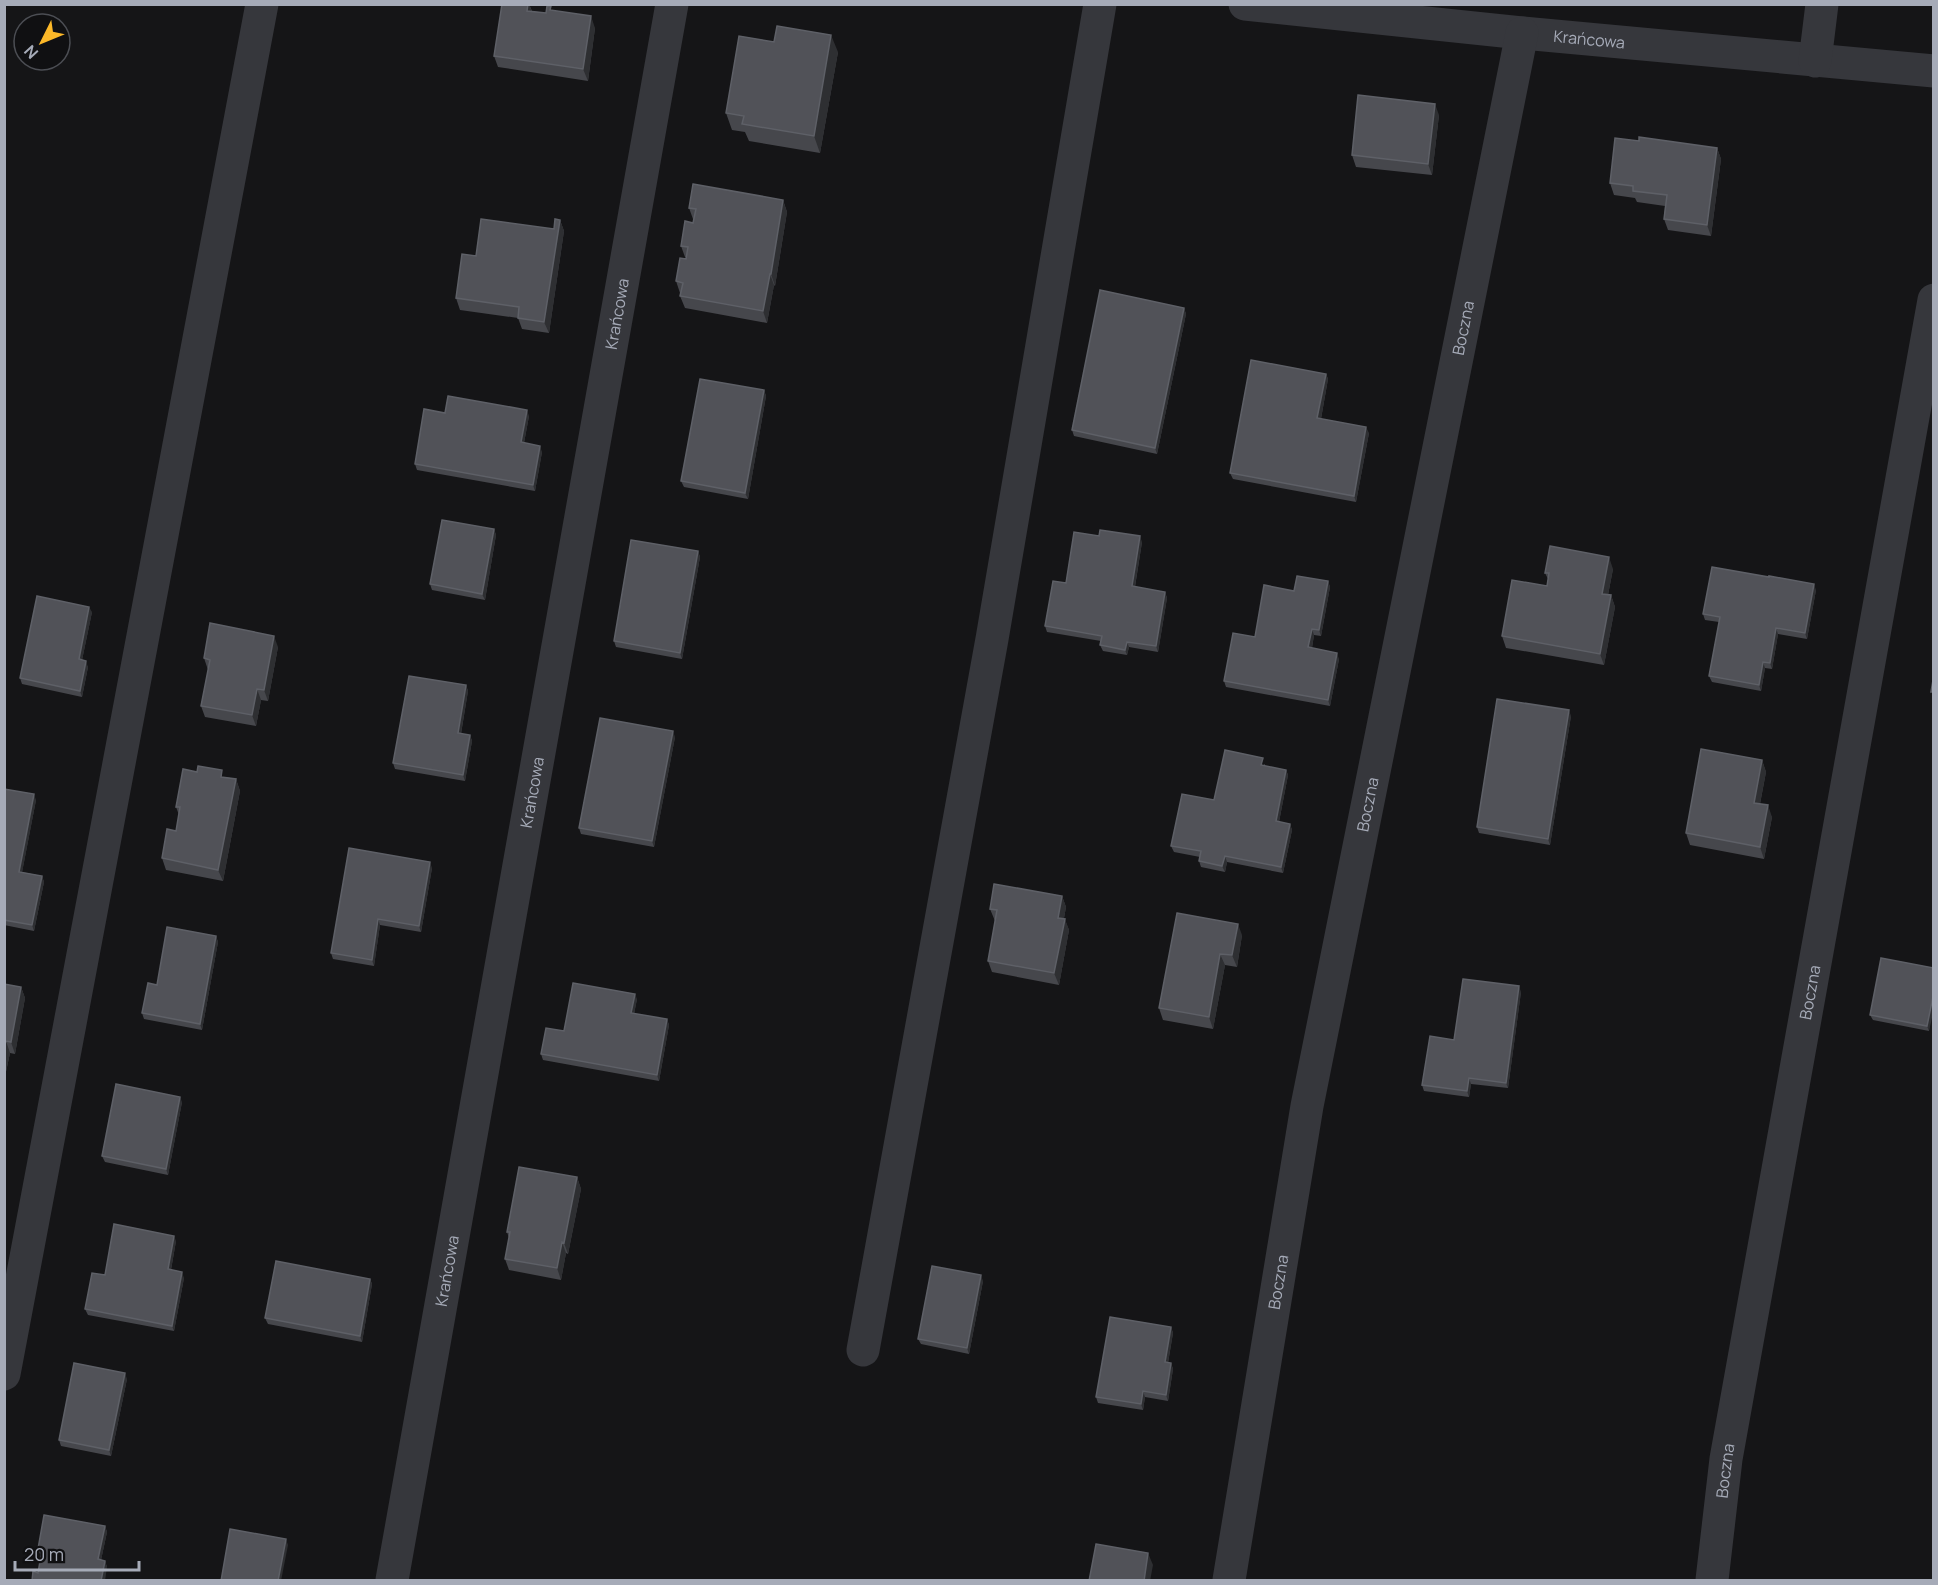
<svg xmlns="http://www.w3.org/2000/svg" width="1938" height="1585" viewBox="0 0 1938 1585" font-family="Manrope,sans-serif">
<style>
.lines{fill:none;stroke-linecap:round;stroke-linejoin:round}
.minor{stroke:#36373c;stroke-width:33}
.wall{fill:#46474c}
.shaded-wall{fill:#2e2f32}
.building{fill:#515258;stroke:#5e6067;stroke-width:1.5}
.labels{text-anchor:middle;stroke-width:4.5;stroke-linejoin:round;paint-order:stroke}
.street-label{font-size:16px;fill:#a6abb8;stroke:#101012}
</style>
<rect width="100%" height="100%" fill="#151517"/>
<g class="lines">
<!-- minor -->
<g class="minor">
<path id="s1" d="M 1245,4 L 1522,33 L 1934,71"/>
<path d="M 1815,61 L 1822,4"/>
<path d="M 863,1350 L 992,639 L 1100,4"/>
<path d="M 4,1374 L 262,4"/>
<path id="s2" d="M 392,1580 L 672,4"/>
<path id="s3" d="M 1229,1580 L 1307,1106 L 1522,33"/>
<path id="s4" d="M 1712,1580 L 1726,1459 L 1934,300"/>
</g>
</g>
<!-- wall -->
<path class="wall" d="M 529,4 L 532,11 L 546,13 L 552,10 L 595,28 L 588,81 L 498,67 L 494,56 Z
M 838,52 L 820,153 L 749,141 L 745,132 L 732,130 L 726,113 Z
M 1439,115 L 1432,175 L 1356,167 L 1352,155 Z
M 1639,141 L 1717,148 L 1721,159 L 1711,236 L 1668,230 L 1664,219 L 1665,206 L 1637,202 L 1635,198 L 1614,195 L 1610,183 Z
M 783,200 L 787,212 L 775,286 L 774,285 L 767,323 L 685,308 L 680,296 L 681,293 L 680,293 L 676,281 L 686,257 L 685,257 L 681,246 L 693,223 L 694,219 L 693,219 L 689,208 Z
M 560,220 L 564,231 L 549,333 L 522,329 L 518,318 L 460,310 L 456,298 L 476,256 L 554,229 Z
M 1184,308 L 1186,314 L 1157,454 L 1074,436 L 1072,430 Z
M 1326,374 L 1328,379 L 1321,419 L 1369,433 L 1356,502 L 1233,479 L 1230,473 Z
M 764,390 L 766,396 L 748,499 L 684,487 L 681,481 Z
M 445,413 L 529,416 L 524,443 L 542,452 L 535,491 L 417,470 L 415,464 Z
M 494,529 L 496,535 L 485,600 L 432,590 L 430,584 Z
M 1142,542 L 1135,587 L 1165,592 L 1167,598 L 1158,652 L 1129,647 L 1127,655 L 1103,651 L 1100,645 L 1101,641 L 1047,632 L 1045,626 L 1066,583 Z
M 698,551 L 700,557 L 682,659 L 616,647 L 614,641 Z
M 1613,569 L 1608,595 L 1611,595 L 1615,607 L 1604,665 L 1506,648 L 1502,636 L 1547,586 L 1548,579 L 1545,573 Z
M 1328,581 L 1330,587 L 1321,636 L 1314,635 L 1312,648 L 1339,659 L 1330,706 L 1226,687 L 1224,681 L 1255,637 L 1294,591 Z
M 1816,590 L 1807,639 L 1778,634 L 1772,669 L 1765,668 L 1761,691 L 1712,682 L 1709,676 L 1719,622 L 1705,620 L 1703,614 Z
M 92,612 L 82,660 L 88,667 L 82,697 L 22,684 L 20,678 Z
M 278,647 L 268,701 L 261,700 L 256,726 L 205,717 L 201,706 L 208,670 L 204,658 Z
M 466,685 L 468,691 L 461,734 L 470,735 L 472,741 L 465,781 L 395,769 L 393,763 Z
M 1571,716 L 1550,845 L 1479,833 L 1477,827 Z
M 675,737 L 654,847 L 581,834 L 579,828 Z
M 1762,760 L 1766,772 L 1760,804 L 1772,817 L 1764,859 L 1690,845 L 1686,833 Z
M 1265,764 L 1265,766 L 1286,770 L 1288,775 L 1279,822 L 1290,824 L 1292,830 L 1283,873 L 1227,862 L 1225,872 L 1201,867 L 1199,861 L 1200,857 L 1174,852 L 1171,846 L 1214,800 Z
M 225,777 L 236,779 L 240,791 L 223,881 L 166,870 L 162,858 L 176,831 L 179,815 L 176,807 Z
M 4,789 L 36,800 L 22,872 L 42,876 L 44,882 L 34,931 L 4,925 Z
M 432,868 L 421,932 L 380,925 L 374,966 L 333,959 L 331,953 Z
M 1062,896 L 1066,907 L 1064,918 L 1069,930 L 1059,985 L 992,972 L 988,961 L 995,921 L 990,909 Z
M 1242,935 L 1237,967 L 1225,965 L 1213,1029 L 1163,1020 L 1159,1008 Z
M 216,936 L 218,942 L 202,1030 L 144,1019 L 142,1013 L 157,985 Z
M 1934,968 L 1929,1031 L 1873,1020 L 1870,1015 Z
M 4,984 L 21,987 L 25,998 L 15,1054 L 10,1053 L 4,1081 Z
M 1521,992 L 1508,1088 L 1471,1084 L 1469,1097 L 1424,1091 L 1422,1085 L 1454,1040 Z
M 637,999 L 634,1014 L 667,1019 L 669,1025 L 659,1081 L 543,1060 L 541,1054 L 564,1031 Z
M 182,1102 L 168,1175 L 105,1162 L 102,1156 Z
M 577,1177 L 581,1189 L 568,1254 L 566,1253 L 561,1280 L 509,1270 L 505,1259 L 509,1238 L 507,1232 Z
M 176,1241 L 171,1270 L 184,1278 L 174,1331 L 88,1315 L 85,1309 L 105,1275 Z
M 370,1279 L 372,1284 L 362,1342 L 268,1324 L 265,1318 Z
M 983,1281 L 969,1354 L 921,1344 L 918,1339 Z
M 1171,1327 L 1173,1333 L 1168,1363 L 1171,1363 L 1173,1369 L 1168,1401 L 1145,1397 L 1143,1410 L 1098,1403 L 1096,1397 Z
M 127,1379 L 111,1456 L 61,1446 L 59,1440 Z
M 105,1526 L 107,1532 L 101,1560 L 105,1561 L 107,1567 L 40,1554 L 38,1549 Z"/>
<!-- shaded-wall -->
<path class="shaded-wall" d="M 528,4 L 529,4 L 533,15 L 527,11 Z
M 591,16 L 595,28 L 588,81 L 583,69 Z
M 831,35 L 838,52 L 820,153 L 814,136 Z
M 1435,104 L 1439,115 L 1432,175 L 1428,164 Z
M 1717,148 L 1721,159 L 1711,236 L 1707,225 Z
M 783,200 L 787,212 L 775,286 L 771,274 Z
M 560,220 L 564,231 L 549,333 L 544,322 Z
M 770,274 L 774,285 L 767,323 L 763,311 Z
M 1184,308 L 1186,314 L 1157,454 L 1155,448 Z
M 1326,374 L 1328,379 L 1320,424 L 1317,418 Z
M 764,390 L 766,396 L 748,499 L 745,493 Z
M 527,410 L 529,416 L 523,448 L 521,442 Z
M 1366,427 L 1369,433 L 1356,502 L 1354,496 Z
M 540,446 L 542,452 L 535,491 L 533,485 Z
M 494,529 L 496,535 L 485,600 L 482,594 Z
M 1140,536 L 1142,542 L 1134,592 L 1132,586 Z
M 698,551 L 700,557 L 682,659 L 680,653 Z
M 1609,557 L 1613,569 L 1606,605 L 1602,594 Z
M 1328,581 L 1330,587 L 1321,636 L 1319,630 Z
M 1814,584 L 1816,590 L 1807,639 L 1805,633 Z
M 1165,592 L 1167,598 L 1158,652 L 1156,646 Z
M 1611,595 L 1615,607 L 1604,665 L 1600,654 Z
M 89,607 L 92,612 L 81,665 L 79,659 Z
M 1776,628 L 1778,634 L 1772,669 L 1770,663 Z
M 1312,629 L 1314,635 L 1311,653 L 1308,647 Z
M 274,636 L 278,647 L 268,701 L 264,690 Z
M 1127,642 L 1129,647 L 1127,655 L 1125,650 Z
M 1337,653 L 1339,659 L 1330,706 L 1328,700 Z
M 86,661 L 88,667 L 82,697 L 80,691 Z
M 1763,662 L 1765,668 L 1761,691 L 1759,685 Z
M 466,685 L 468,691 L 460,739 L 458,733 Z
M 257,689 L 261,700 L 256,726 L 252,715 Z
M 1569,710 L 1571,716 L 1550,845 L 1548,839 Z
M 673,731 L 675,737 L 654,847 L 652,841 Z
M 470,735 L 472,741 L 465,781 L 463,775 Z
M 1762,760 L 1766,772 L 1758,814 L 1754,803 Z
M 1286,770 L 1288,775 L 1278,827 L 1276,821 Z
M 236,779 L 240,791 L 223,881 L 218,870 Z
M 34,794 L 36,800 L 21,878 L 19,872 Z
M 1768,805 L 1772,817 L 1764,859 L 1760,847 Z
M 1290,824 L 1292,830 L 1283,873 L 1281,867 Z
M 1225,856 L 1227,862 L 1225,872 L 1222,866 Z
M 430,862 L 432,868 L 421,932 L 419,926 Z
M 42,876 L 44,882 L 34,931 L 32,925 Z
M 1062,896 L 1066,907 L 1062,929 L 1058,918 Z
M 378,919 L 380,925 L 374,966 L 372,960 Z
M 1065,919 L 1069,930 L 1059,985 L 1054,973 Z
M 1238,924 L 1242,935 L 1237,967 L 1232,955 Z
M 216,936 L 218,942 L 202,1030 L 200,1024 Z
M 1220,954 L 1225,965 L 1213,1029 L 1209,1017 Z
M 1519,986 L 1521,992 L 1508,1088 L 1506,1083 Z
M 21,987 L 25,998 L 15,1054 L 11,1042 Z
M 1934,992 L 1934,1009 L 1929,1031 L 1927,1026 Z
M 635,994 L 637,999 L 633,1019 L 631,1013 Z
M 667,1019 L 669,1025 L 659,1081 L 657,1075 Z
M 6,1041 L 10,1053 L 4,1081 L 4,1048 Z
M 1469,1078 L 1471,1084 L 1469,1097 L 1467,1091 Z
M 180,1097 L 182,1102 L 168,1175 L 166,1169 Z
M 577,1177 L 581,1189 L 568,1254 L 564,1243 Z
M 174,1236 L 176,1241 L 170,1275 L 168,1269 Z
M 562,1242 L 566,1253 L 561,1280 L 557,1268 Z
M 182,1272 L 184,1278 L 174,1331 L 172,1326 Z
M 981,1275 L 983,1281 L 969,1354 L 967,1348 Z
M 370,1279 L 372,1284 L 362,1342 L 360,1336 Z
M 1171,1327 L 1173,1333 L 1167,1368 L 1165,1362 Z
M 1171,1363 L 1173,1369 L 1168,1401 L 1166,1395 Z
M 125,1373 L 127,1379 L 111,1456 L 109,1450 Z
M 1143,1391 L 1145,1397 L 1143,1410 L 1141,1404 Z
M 105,1526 L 107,1532 L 100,1565 L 98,1559 Z
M 286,1539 L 288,1545 L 281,1581 L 278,1581 Z
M 1148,1553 L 1153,1565 L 1150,1581 L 1144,1581 Z
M 105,1561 L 107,1567 L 105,1581 L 101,1581 Z"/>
<!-- building -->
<path class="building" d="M 502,4 L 528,4 L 527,11 L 546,13 L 547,6 L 551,6 L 550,10 L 591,16 L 583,69 L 494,56 Z
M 777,26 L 831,35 L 814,136 L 742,124 L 744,116 L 726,113 L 739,36 L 774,42 Z
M 1358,95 L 1435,104 L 1428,164 L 1352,155 Z
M 1639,137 L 1717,148 L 1707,225 L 1664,219 L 1667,195 L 1633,191 L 1633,186 L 1610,183 L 1615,138 L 1639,141 Z
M 693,184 L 783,200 L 771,274 L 770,274 L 763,311 L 680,296 L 683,283 L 676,281 L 680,258 L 686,259 L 688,247 L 681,246 L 685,221 L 693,223 L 696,209 L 689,208 Z
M 481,219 L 554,229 L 555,219 L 560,220 L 544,322 L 518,318 L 519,307 L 456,298 L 462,254 L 476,256 Z
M 1100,290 L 1184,308 L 1155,448 L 1072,430 Z
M 1251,360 L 1326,374 L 1317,418 L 1366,427 L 1354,496 L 1230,473 Z
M 700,379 L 764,390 L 745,493 L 681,481 Z
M 448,396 L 527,410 L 521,442 L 540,446 L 533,485 L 415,464 L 424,409 L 445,413 Z
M 442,520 L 494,529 L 482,594 L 430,584 Z
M 1100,530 L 1140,536 L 1132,586 L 1165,592 L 1156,646 L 1127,642 L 1125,650 L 1100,645 L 1102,636 L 1045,626 L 1053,581 L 1066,583 L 1074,532 L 1099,536 Z
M 631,540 L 698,551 L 680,653 L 614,641 Z
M 1550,546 L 1609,557 L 1602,594 L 1611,595 L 1600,654 L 1502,636 L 1512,580 L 1547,586 L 1549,573 L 1545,573 Z
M 1712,567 L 1769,577 L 1769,576 L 1814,584 L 1805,633 L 1776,628 L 1770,663 L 1763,662 L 1759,685 L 1709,676 L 1720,617 L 1703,614 Z
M 1297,576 L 1328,581 L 1319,630 L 1312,629 L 1308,647 L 1337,653 L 1328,700 L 1224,681 L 1233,633 L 1255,637 L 1264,585 L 1294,591 Z
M 37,596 L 89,607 L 79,659 L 86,661 L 80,691 L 20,678 Z
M 210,623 L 274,636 L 264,690 L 257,689 L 252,715 L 201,706 L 210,660 L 204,658 Z
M 1934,674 L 1934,692 L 1931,692 Z
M 409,676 L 466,685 L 458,733 L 470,735 L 463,775 L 393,763 Z
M 1497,699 L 1569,710 L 1548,839 L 1477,827 Z
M 600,718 L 673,731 L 652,841 L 579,828 Z
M 1701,749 L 1762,760 L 1754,803 L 1768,805 L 1760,847 L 1686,833 Z
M 1225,750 L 1263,758 L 1261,765 L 1286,770 L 1276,821 L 1290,824 L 1281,867 L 1225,856 L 1222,866 L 1199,861 L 1201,851 L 1171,846 L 1182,794 L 1214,800 Z
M 198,766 L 222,770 L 221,777 L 236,779 L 218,870 L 162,858 L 167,829 L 176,831 L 180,807 L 176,807 L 183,769 L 197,772 Z
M 4,789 L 34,794 L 19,872 L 42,876 L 32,925 L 4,920 Z
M 349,848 L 430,862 L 419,926 L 378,919 L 372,960 L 331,953 Z
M 994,884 L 1062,896 L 1058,918 L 1065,919 L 1054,973 L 988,961 L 997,910 L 990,909 Z
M 1177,913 L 1238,924 L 1232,955 L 1220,954 L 1209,1017 L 1159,1008 Z
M 167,927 L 216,936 L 200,1024 L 142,1013 L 148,983 L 157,985 Z
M 1881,958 L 1934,968 L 1934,992 L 1927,1026 L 1870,1015 Z
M 1463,979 L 1519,986 L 1506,1083 L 1469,1078 L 1467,1091 L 1422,1085 L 1430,1036 L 1454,1040 Z
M 573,983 L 635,994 L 631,1013 L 667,1019 L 657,1075 L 541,1054 L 546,1028 L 564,1031 Z
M 4,984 L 21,987 L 11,1042 L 6,1041 L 4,1048 Z
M 116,1084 L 180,1097 L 166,1169 L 102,1156 Z
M 519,1167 L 577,1177 L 564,1243 L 562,1242 L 557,1268 L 505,1259 L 510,1232 L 507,1232 Z
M 114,1224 L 174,1236 L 168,1269 L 182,1272 L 172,1326 L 85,1309 L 92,1273 L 105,1275 Z
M 276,1261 L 370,1279 L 360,1336 L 265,1318 Z
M 932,1266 L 981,1275 L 967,1348 L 918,1339 Z
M 1110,1317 L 1171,1327 L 1165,1362 L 1171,1363 L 1166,1395 L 1143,1391 L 1141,1404 L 1096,1397 Z
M 74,1363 L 125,1373 L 109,1450 L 59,1440 Z
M 44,1515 L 105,1526 L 98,1559 L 105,1561 L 101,1581 L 32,1581 L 33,1571 L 38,1573 L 42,1550 L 38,1549 Z
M 230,1529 L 286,1539 L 278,1581 L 221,1581 Z
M 1096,1544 L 1148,1553 L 1144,1581 L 1089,1581 Z"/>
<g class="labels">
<!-- street labels -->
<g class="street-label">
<text dy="6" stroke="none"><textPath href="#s1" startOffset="346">Krańcowa</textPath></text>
<text dy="6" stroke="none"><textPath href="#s2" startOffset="1286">Krańcowa</textPath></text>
<text dy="6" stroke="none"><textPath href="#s3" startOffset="1274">Boczna</textPath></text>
<text dy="6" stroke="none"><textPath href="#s2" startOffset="800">Krańcowa</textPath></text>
<text dy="6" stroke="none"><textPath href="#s3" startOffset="788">Boczna</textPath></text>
<text dy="6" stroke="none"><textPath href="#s4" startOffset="596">Boczna</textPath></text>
<text dy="6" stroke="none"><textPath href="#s2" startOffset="314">Krańcowa</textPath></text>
<text dy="6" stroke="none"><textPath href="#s3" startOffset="302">Boczna</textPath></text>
<text dy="6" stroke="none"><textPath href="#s4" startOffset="110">Boczna</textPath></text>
</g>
</g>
<!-- border -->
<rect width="1938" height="1585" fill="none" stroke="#a6abb8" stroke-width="12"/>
<!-- north arrow -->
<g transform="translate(42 42) rotate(227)"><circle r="28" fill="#101012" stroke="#4c4e54" stroke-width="1.5"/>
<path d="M0-4.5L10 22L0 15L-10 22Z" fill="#fcb828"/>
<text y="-9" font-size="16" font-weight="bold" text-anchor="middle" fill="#a6abb8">N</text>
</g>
<!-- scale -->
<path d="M15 1561v9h124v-9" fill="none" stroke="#a6abb8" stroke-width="3"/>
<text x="24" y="1561" font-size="18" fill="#a6abb8" stroke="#101012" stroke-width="4.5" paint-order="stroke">20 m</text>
</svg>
